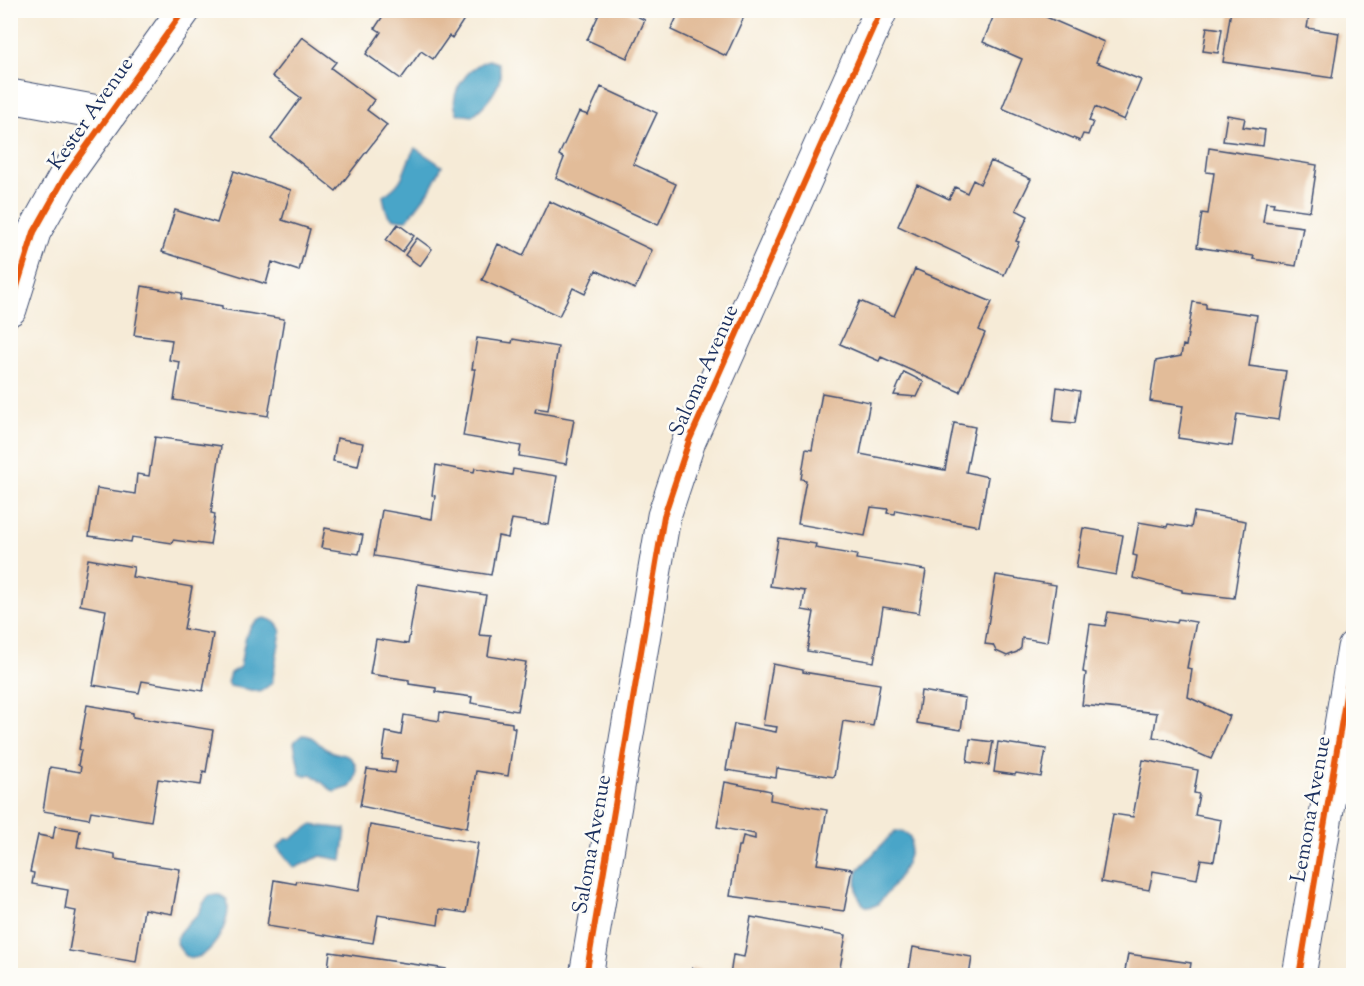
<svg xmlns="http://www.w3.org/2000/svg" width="1364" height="986" viewBox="0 0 1364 986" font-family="'Sorts Mill Goudy',serif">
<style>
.water{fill:#4aa5c8;stroke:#326a93;stroke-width:1.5}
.building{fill:#e2bc99}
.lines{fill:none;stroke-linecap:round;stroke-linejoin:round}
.street-casing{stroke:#3c4b70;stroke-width:35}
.street{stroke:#fff;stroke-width:33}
.cycleway-casing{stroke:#fdfcf7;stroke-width:10}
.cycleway{stroke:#e8590c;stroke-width:6}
.labels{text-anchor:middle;stroke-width:5;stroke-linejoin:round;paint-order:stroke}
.street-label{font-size:21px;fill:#1b2f5e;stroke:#fdfcf7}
</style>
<rect width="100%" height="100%" fill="#fdfcf7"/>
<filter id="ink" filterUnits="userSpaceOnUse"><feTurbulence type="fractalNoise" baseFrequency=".0167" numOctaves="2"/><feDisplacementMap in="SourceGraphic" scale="12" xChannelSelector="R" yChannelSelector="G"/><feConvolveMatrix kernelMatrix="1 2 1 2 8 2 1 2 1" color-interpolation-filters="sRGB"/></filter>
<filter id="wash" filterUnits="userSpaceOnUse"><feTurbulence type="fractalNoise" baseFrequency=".008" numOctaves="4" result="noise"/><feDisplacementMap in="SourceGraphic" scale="24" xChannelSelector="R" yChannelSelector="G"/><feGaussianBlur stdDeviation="1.35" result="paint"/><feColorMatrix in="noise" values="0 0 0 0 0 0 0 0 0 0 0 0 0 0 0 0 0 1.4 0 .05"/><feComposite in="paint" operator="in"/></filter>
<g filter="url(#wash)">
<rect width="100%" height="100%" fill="#f6ebd7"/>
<!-- water -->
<path class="water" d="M 489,60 L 498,63 C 507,83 486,105 472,116 L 458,114 C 445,96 470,64 489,60 Z
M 415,148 L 442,166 L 429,191 L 407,220 C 386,220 387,216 383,196 C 408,180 401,171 415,148 Z
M 265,618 C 273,620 278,623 281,632 L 272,683 L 260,692 L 230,686 L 227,683 L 230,673 L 240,667 C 244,649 243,622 265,618 Z
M 302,735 C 316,735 317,745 328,750 C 336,755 344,752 352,759 C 358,768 357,778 350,787 L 334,792 L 311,774 L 304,776 L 300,774 L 294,743 L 296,740 Z
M 311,825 L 346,829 L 342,860 L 321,856 L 294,868 L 277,847 L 286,839 L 291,839 Z
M 895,831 C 902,831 909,832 911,840 C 911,865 894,885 878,904 C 857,916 854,884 858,870 Z
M 210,895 L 220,895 L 227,899 C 235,927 196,981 179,947 C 176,943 176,939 179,934 C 183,925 192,922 198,914 C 202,907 203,901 210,895 Z"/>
<g id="blocks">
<!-- building -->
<path class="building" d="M 374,10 L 470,10 L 452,38 L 449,36 L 433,59 L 421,51 L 401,79 L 366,54 L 381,32 L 375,28 L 383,16 Z
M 601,10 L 624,10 L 645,20 L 627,58 L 587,40 Z
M 680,10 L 747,10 L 726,56 L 671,30 Z
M 996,10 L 1030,10 L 1104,42 L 1096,62 L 1141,80 L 1124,120 L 1095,107 L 1089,121 L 1093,122 L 1088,135 L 1083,134 L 1080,141 L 1002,108 L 1022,59 L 983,42 Z
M 1231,10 L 1310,10 L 1307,28 L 1339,33 L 1332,78 L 1223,62 Z
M 1207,27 L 1222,29 L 1218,53 L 1203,51 Z
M 302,37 L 336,62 L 331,68 L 374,100 L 367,110 L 387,125 L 336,191 L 271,139 L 301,98 L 272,76 Z
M 601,87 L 657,113 L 633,164 L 676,184 L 658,225 L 556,178 L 564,158 L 559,155 L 579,112 L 588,115 Z
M 1227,115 L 1245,118 L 1243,127 L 1265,130 L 1263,146 L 1223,141 Z
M 1209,148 L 1317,165 L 1310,211 L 1273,206 L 1274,203 L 1266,202 L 1263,222 L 1303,227 L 1296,266 L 1253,259 L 1254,256 L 1197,247 L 1202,213 L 1208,214 L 1214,173 L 1206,172 Z
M 991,161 L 1031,179 L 1016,210 L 1028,216 L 1016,241 L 1019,242 L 1004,275 L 898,226 L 917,184 L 949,199 L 955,187 L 967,193 L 973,180 L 980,184 Z
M 234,171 L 291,190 L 282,220 L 310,229 L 299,271 L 272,262 L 266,284 L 162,252 L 175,210 L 217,223 Z
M 549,201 L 652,250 L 635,289 L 596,270 L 585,294 L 573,288 L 559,316 L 482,280 L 498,244 L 523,256 Z
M 398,224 L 414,236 L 402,252 L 386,240 Z
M 417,238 L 432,249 L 420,266 L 405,255 Z
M 915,269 L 992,302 L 979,330 L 985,333 L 960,392 L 881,357 L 879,361 L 840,344 L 860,301 L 894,316 Z
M 142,286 L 182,293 L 181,299 L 222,306 L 222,309 L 284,319 L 268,416 L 174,400 L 180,362 L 169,360 L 172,340 L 134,335 Z
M 1193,302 L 1206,304 L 1206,308 L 1257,315 L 1249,366 L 1286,371 L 1278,420 L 1237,414 L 1232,446 L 1178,438 L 1183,406 L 1150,401 L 1156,361 L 1181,356 L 1183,345 L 1186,346 Z
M 477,338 L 512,343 L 513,339 L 558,347 L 548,410 L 536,408 L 535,412 L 574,419 L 566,464 L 519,456 L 521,446 L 463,436 L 475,369 L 472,369 Z
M 904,372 L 924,382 L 917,397 L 894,395 Z
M 1057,387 L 1080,391 L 1075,423 L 1053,421 Z
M 822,393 L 870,402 L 860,454 L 945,470 L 954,423 L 975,427 L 966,472 L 988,477 L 979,526 L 896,510 L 895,514 L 887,513 L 888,509 L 871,507 L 865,536 L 798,524 L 806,480 L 801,479 L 806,449 L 812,450 Z
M 155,437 L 221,446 L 211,513 L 215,514 L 210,545 L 173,540 L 172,543 L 132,537 L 131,542 L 89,536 L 97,488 L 135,494 L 137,474 L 149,476 Z
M 337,438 L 363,443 L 358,466 L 333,461 Z
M 436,465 L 474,472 L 475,468 L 512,475 L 513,469 L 557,476 L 549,525 L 512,519 L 508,538 L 498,536 L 491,575 L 374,556 L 382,510 L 432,519 L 435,496 L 432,495 Z
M 1194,512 L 1246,521 L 1234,598 L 1182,592 L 1182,590 L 1133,578 L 1137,556 L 1133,555 L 1139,522 L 1167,527 L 1168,524 L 1191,528 Z
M 325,528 L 363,535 L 359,554 L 321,548 Z
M 1083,528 L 1123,535 L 1116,575 L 1076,568 Z
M 778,538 L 816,544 L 815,548 L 857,555 L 856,559 L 926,570 L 919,613 L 883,607 L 874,662 L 807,651 L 814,612 L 802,610 L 805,591 L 770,586 Z
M 88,559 L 134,567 L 132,577 L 192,587 L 184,629 L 213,634 L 203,691 L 142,681 L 139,693 L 93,685 L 106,610 L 80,605 Z
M 996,575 L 1056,585 L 1047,642 L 1022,638 L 1021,648 L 1017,652 L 1007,656 L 996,651 L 993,645 L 985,644 Z
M 418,584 L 486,595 L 479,635 L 491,636 L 488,656 L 526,662 L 517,711 L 471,703 L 472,697 L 436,692 L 436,688 L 409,684 L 409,680 L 370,674 L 376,639 L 408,644 Z
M 1108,612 L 1177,623 L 1178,619 L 1196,622 L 1187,668 L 1192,669 L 1188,697 L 1230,716 L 1211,759 L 1168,740 L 1153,737 L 1157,713 L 1082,705 L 1086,673 L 1083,672 L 1090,624 L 1105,626 Z
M 773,664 L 803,670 L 803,672 L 880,684 L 873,726 L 843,721 L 834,777 L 777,768 L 776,778 L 726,770 L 734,724 L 776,732 L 777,727 L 763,725 Z
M 921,691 L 965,698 L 961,730 L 917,723 Z
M 87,705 L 133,713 L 133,717 L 213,730 L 206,772 L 203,771 L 201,785 L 158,779 L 151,821 L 91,811 L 89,819 L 43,811 L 50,767 L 80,772 L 81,767 L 78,765 L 81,750 L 79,749 Z
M 440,712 L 512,723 L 512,727 L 515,728 L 508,776 L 476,771 L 467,828 L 360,806 L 367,769 L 395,773 L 397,761 L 382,759 L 386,732 L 401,735 L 404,715 L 439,721 Z
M 970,739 L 993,742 L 989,765 L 967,762 Z
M 998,742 L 1046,749 L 1041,777 L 1016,773 L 1015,775 L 994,772 Z
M 1143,760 L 1198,770 L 1194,793 L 1199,794 L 1195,815 L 1221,820 L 1214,861 L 1201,859 L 1197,879 L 1153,871 L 1149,890 L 1101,882 L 1113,814 L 1133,817 Z
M 725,782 L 771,791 L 770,800 L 827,810 L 817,864 L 852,869 L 844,911 L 730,896 L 738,846 L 741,846 L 743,836 L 755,839 L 755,834 L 717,827 Z
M 370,825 L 478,843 L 466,913 L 440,909 L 438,925 L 378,915 L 373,943 L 267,926 L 274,880 L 296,884 L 297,881 L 359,891 Z
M 55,826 L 80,830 L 77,847 L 115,854 L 115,859 L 180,869 L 172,914 L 144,909 L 136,962 L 69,951 L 76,911 L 65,909 L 68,890 L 32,884 L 34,873 L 30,872 L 38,835 L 53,838 Z
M 751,917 L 846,935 L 839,973 L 842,973 L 841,976 L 730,976 L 733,955 L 744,957 Z
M 913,947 L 972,957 L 969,976 L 908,976 Z
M 330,952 L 446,969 L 445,976 L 327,976 Z
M 1128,954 L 1191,963 L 1189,976 L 1124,976 Z
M 692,968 L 726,974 L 726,976 L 691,976 Z"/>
</g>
</g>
<g filter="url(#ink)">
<use href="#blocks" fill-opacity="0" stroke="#3c4b70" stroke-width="1.5"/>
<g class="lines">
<defs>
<path id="street" d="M 10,96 L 109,114
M 10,309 L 34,232 L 66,175 L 184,10
M 586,976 L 664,516 L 689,441 L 881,10
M 1299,976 L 1354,648"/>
</defs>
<!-- street casing -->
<use href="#street" class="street-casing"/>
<!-- street -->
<use href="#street" class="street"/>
<defs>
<path id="cycleway" d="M 10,309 L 34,232 L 66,175 L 184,10
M 586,976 L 664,516 L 689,441 L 881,10
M 1299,976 L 1354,648"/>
</defs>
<!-- cycleway casing -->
<use href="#cycleway" class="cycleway-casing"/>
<!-- cycleway -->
<use href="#cycleway" class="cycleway"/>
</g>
</g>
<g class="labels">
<!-- street labels -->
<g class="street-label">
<text transform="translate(90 113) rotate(-55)" y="7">Kester Avenue</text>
<text transform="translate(703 370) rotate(-66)" y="7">Saloma Avenue</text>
<text transform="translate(1310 809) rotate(-80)" y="7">Lemona Avenue</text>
<text transform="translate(591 844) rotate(-80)" y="7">Saloma Avenue</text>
</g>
</g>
<!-- margin -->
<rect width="1364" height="986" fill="none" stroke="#fdfcf7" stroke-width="36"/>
</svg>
